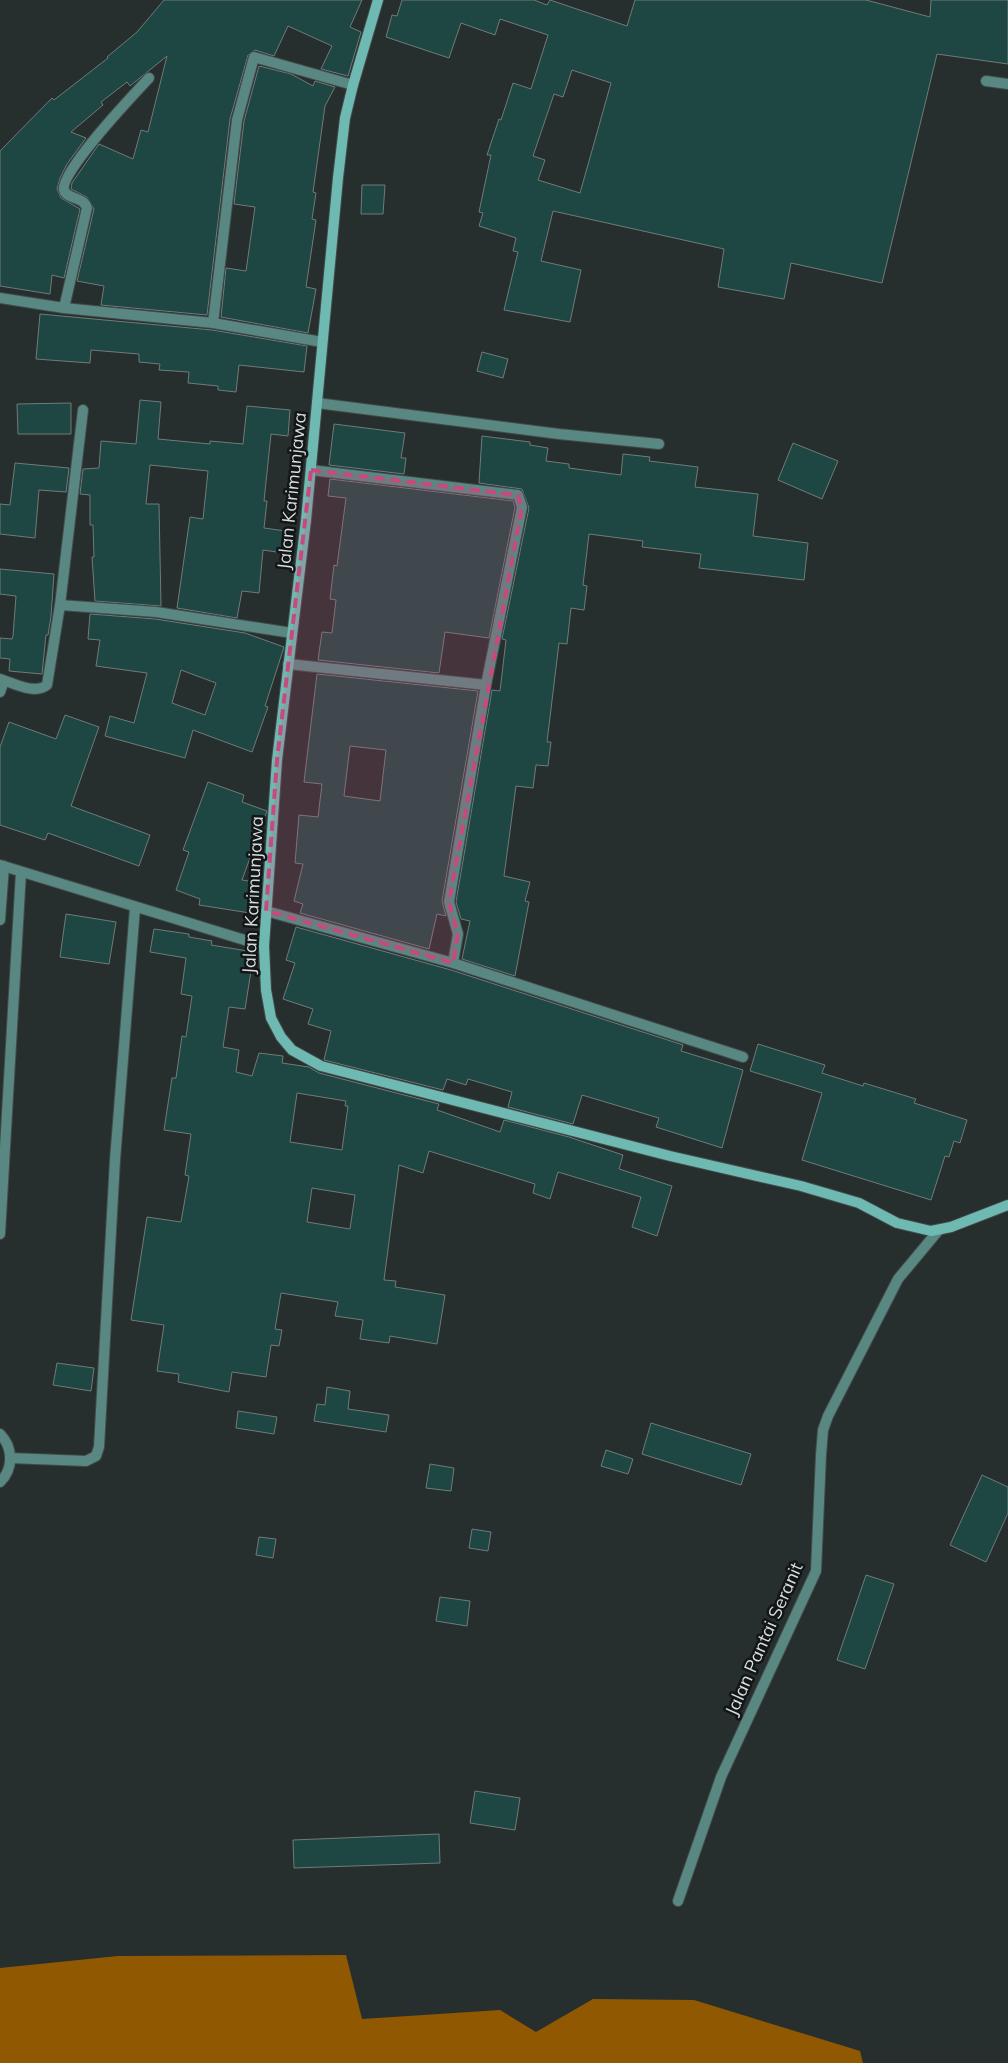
<svg xmlns="http://www.w3.org/2000/svg" width="1008" height="2063" viewBox="0 0 1008 2063" font-family="Mulish,sans-serif">
<style>
.water{fill:#915802}
.building{fill:#1e4642;stroke:#707b79;fill-rule:evenodd}
.lines{fill:none;stroke-linecap:round;stroke-linejoin:round}
.street-casing{stroke:#424b4a;stroke-width:12}
.secondary-casing{stroke:#424b4a;stroke-width:12}
.street{stroke:#598782;stroke-width:10}
.secondary{stroke:#6ebab3;stroke-width:10}
.marked{fill:#c84a7c;fill-opacity:0.2;stroke:#c84a7c;stroke-width:4;stroke-dasharray:10 6;stroke-linejoin:round}
.labels{text-anchor:middle;stroke-width:5;stroke-linejoin:round;paint-order:stroke}
.street-label{font-size:18px;fill:#d8dedd;stroke:#121616}
</style>
<rect width="100%" height="100%" fill="#262f2e"/>
<!-- water -->
<path class="water" d="M 346,1955 L 362,2019 L 500,2010 L 536,2032 L 593,1999 L 694,2000 L 860,2051 L 863,2063 L 0,2063 L 0,1968 L 118,1956 Z"/>
<!-- building -->
<path class="building" d="M 164,0 L 362,0 L 350,27 L 361,32 L 348,76 L 321,69 L 332,46 L 288,26 L 274,56 L 255,50 L 248,55 L 230,119 L 207,315 L 101,305 L 104,286 L 77,281 L 94,209 L 87,197 L 71,189 L 72,183 L 99,144 L 133,159 L 141,130 L 148,132 L 167,56 L 130,86 L 127,82 L 101,102 L 103,105 L 71,132 L 86,138 L 67,164 L 60,178 L 57,189 L 61,198 L 80,209 L 64,278 L 52,275 L 50,294 L 0,286 L 0,151 L 52,98 L 54,100 L 108,58 L 107,57 L 137,32 Z
M 402,0 L 534,0 L 547,5 L 550,0 L 627,26 L 635,0 L 866,0 L 930,17 L 931,0 L 1008,0 L 1008,64 L 937,54 L 882,283 L 791,263 L 784,299 L 718,287 L 724,249 L 553,211 L 541,261 L 581,270 L 570,322 L 504,310 L 518,252 L 513,251 L 516,238 L 479,226 L 483,213 L 479,212 L 491,155 L 487,155 L 499,119 L 501,120 L 513,83 L 531,89 L 548,35 L 500,19 L 495,35 L 461,23 L 449,58 L 386,37 L 392,15 L 397,16 ZM 572,70 L 611,83 L 580,193 L 538,180 L 545,160 L 533,156 L 554,94 L 563,97 Z
M 259,66 L 291,74 L 313,86 L 315,81 L 335,87 L 325,106 L 313,192 L 316,193 L 312,219 L 316,220 L 306,287 L 316,289 L 308,333 L 221,317 L 226,268 L 246,271 L 255,207 L 234,204 L 244,121 Z
M 362,185 L 385,185 L 383,214 L 361,214 Z
M 40,314 L 212,330 L 307,346 L 304,372 L 239,365 L 236,392 L 218,390 L 218,386 L 188,383 L 189,372 L 159,370 L 160,364 L 139,362 L 139,354 L 91,350 L 90,363 L 36,359 Z
M 482,352 L 508,359 L 503,378 L 477,371 Z
M 140,400 L 161,402 L 158,439 L 210,444 L 210,441 L 243,444 L 247,406 L 290,410 L 288,436 L 271,434 L 264,501 L 267,501 L 264,528 L 293,532 L 290,554 L 263,550 L 259,593 L 242,591 L 237,618 L 177,608 L 190,517 L 203,519 L 208,471 L 150,465 L 146,504 L 159,504 L 161,606 L 95,601 L 92,557 L 94,557 L 93,525 L 90,525 L 90,495 L 80,494 L 83,469 L 99,468 L 101,441 L 136,444 Z
M 71,403 L 71,434 L 18,434 L 17,404 Z
M 334,424 L 405,433 L 401,458 L 406,458 L 404,474 L 329,465 Z
M 482,436 L 530,442 L 530,445 L 548,448 L 546,461 L 569,464 L 569,468 L 621,475 L 623,454 L 650,457 L 649,461 L 698,467 L 695,487 L 758,494 L 753,536 L 808,543 L 804,580 L 699,568 L 701,554 L 642,547 L 643,541 L 589,534 L 583,585 L 587,586 L 584,610 L 571,608 L 567,644 L 559,643 L 547,742 L 551,742 L 548,766 L 536,765 L 533,788 L 516,786 L 504,876 L 530,882 L 525,901 L 529,902 L 515,976 L 462,959 L 470,921 L 461,919 L 456,902 L 492,690 L 500,691 L 506,640 L 502,639 L 529,508 L 522,489 L 479,483 Z
M 793,443 L 838,461 L 822,499 L 778,480 Z
M 15,463 L 69,468 L 66,492 L 39,490 L 35,538 L 0,534 L 0,504 L 10,505 Z
M 330,479 L 513,501 L 515,507 L 489,638 L 445,632 L 439,673 L 318,660 L 322,632 L 332,633 L 336,600 L 330,599 L 334,565 L 337,566 L 346,498 L 328,496 Z
M 0,569 L 54,574 L 51,616 L 48,635 L 46,635 L 42,674 L 9,671 L 10,659 L 0,658 L 0,638 L 12,639 L 13,636 L 16,596 L 0,594 Z
M 90,614 L 155,619 L 245,633 L 284,647 L 265,706 L 268,707 L 252,752 L 193,730 L 185,758 L 105,736 L 110,716 L 134,723 L 147,673 L 96,666 L 100,640 L 88,639 ZM 181,670 L 216,683 L 205,715 L 172,703 Z
M 317,674 L 478,691 L 442,901 L 446,916 L 437,914 L 429,949 L 300,913 L 303,904 L 294,901 L 303,864 L 295,863 L 299,815 L 318,817 L 322,784 L 304,782 ZM 350,746 L 386,750 L 380,801 L 344,796 Z
M 65,715 L 99,727 L 71,806 L 150,835 L 139,866 L 48,833 L 45,840 L 0,825 L 0,747 L 9,722 L 56,739 Z
M 208,782 L 244,795 L 242,802 L 267,811 L 242,880 L 255,882 L 250,913 L 199,905 L 200,899 L 176,890 L 189,852 L 183,850 Z
M 66,914 L 116,922 L 109,964 L 60,957 Z
M 296,927 L 451,970 L 683,1045 L 681,1051 L 743,1070 L 722,1148 L 656,1127 L 659,1118 L 582,1095 L 573,1124 L 508,1107 L 512,1092 L 468,1079 L 466,1085 L 447,1079 L 443,1090 L 324,1060 L 331,1031 L 308,1024 L 313,1009 L 283,999 L 295,963 L 286,960 Z
M 154,929 L 189,934 L 189,937 L 212,941 L 211,945 L 254,952 L 245,1009 L 229,1007 L 223,1047 L 239,1050 L 236,1072 L 252,1076 L 259,1053 L 283,1056 L 282,1063 L 309,1067 L 319,1073 L 439,1104 L 437,1110 L 500,1132 L 504,1120 L 569,1137 L 623,1155 L 619,1169 L 672,1186 L 657,1236 L 632,1227 L 641,1197 L 558,1172 L 550,1199 L 533,1193 L 535,1184 L 429,1151 L 423,1173 L 399,1165 L 384,1280 L 396,1281 L 395,1287 L 445,1295 L 437,1344 L 390,1336 L 389,1343 L 360,1339 L 363,1320 L 335,1316 L 338,1302 L 281,1293 L 275,1329 L 282,1330 L 279,1346 L 271,1345 L 266,1377 L 232,1372 L 229,1392 L 178,1382 L 179,1374 L 157,1371 L 164,1325 L 131,1320 L 147,1217 L 181,1222 L 189,1176 L 185,1175 L 191,1134 L 164,1130 L 172,1078 L 176,1078 L 182,1036 L 186,1037 L 192,996 L 181,994 L 186,958 L 150,952 ZM 297,1093 L 346,1101 L 345,1106 L 348,1106 L 342,1150 L 290,1142 ZM 312,1188 L 355,1195 L 350,1229 L 307,1222 Z
M 758,1044 L 825,1065 L 822,1073 L 863,1086 L 864,1083 L 916,1099 L 914,1103 L 967,1120 L 960,1143 L 954,1141 L 949,1157 L 945,1156 L 931,1200 L 802,1160 L 822,1093 L 750,1071 Z
M 57,1363 L 94,1368 L 91,1391 L 53,1385 Z
M 327,1387 L 350,1391 L 348,1409 L 389,1415 L 386,1432 L 314,1421 L 317,1404 L 325,1405 Z
M 238,1411 L 277,1417 L 274,1434 L 236,1428 Z
M 651,1423 L 751,1454 L 741,1485 L 642,1454 Z
M 606,1450 L 633,1459 L 628,1474 L 601,1466 Z
M 430,1464 L 454,1468 L 451,1491 L 426,1488 Z
M 982,1475 L 1008,1487 L 1008,1513 L 986,1562 L 950,1545 Z
M 472,1529 L 491,1532 L 488,1551 L 469,1548 Z
M 259,1537 L 276,1539 L 273,1558 L 256,1555 Z
M 866,1575 L 894,1584 L 865,1669 L 837,1660 Z
M 440,1597 L 470,1601 L 467,1626 L 436,1621 Z
M 475,1791 L 520,1798 L 515,1830 L 470,1823 Z
M 439,1834 L 440,1863 L 294,1868 L 293,1840 Z"/>
<g class="lines">
<defs>
<path id="street" d="M 986,81 L 1008,84
M 0,298 L 64,308 L 213,323 L 322,342
M 64,308 L 87,208 C 84,196 67,200 64,190 C 59,173 135,93 149,78
M 213,323 L 237,120 L 254,57 L 353,85
M 317,403 L 559,434 L 659,444
M 83,410 L 60,605 L 156,612 L 292,633
M 311,470 L 518,495 L 522,507 L 486,685 L 449,902 L 458,934 L 453,963
M 288,664 L 486,685
M 0,679 C 13,683 35,695 47,685 L 60,605
M 0,692 L 4,681
M 0,865 L 264,946
M 266,911 L 453,963 L 743,1057
M 0,920 L 4,866
M 0,1234 L 21,872
M 0,1434 C 13,1447 14,1469 0,1482
M 10,1458 L 86,1461 L 96,1456 L 99,1447 L 115,1160 L 135,908
M 678,1901 L 721,1777 L 816,1571 L 821,1455 L 823,1430 L 828,1416 L 898,1279 L 938,1231"/>
<path id="secondary" d="M 378,0 L 353,85 L 345,118 L 338,178 L 306,520 L 277,760 L 264,946 L 266,990 L 271,1018 L 281,1037 L 292,1050 L 321,1066 L 670,1156 L 801,1186 L 859,1203 L 897,1223 L 931,1231 L 951,1227 L 1008,1205"/>
</defs>
<!-- street casing -->
<use href="#street" class="street-casing"/>
<!-- secondary casing -->
<use href="#secondary" class="secondary-casing"/>
<!-- street -->
<use href="#street" class="street"/>
<!-- secondary -->
<use href="#secondary" class="secondary"/>
</g>
<!-- marked area -->
<path class="marked" d="M 311,470 L 518,495 L 522,507 L 449,902 L 458,934 L 453,963 L 266,911 L 277,760 Z"/>
<g class="labels">
<!-- street labels -->
<g class="street-label">
<text transform="translate(292 491) rotate(-84)" y="6">Jalan Karimunjawa</text>
<text transform="translate(253 895) rotate(-87)" y="6">Jalan Karimunjawa</text>
<text transform="translate(764 1639) rotate(-66)" y="6">Jalan Pantai Seranit</text>
</g>
</g>
</svg>
